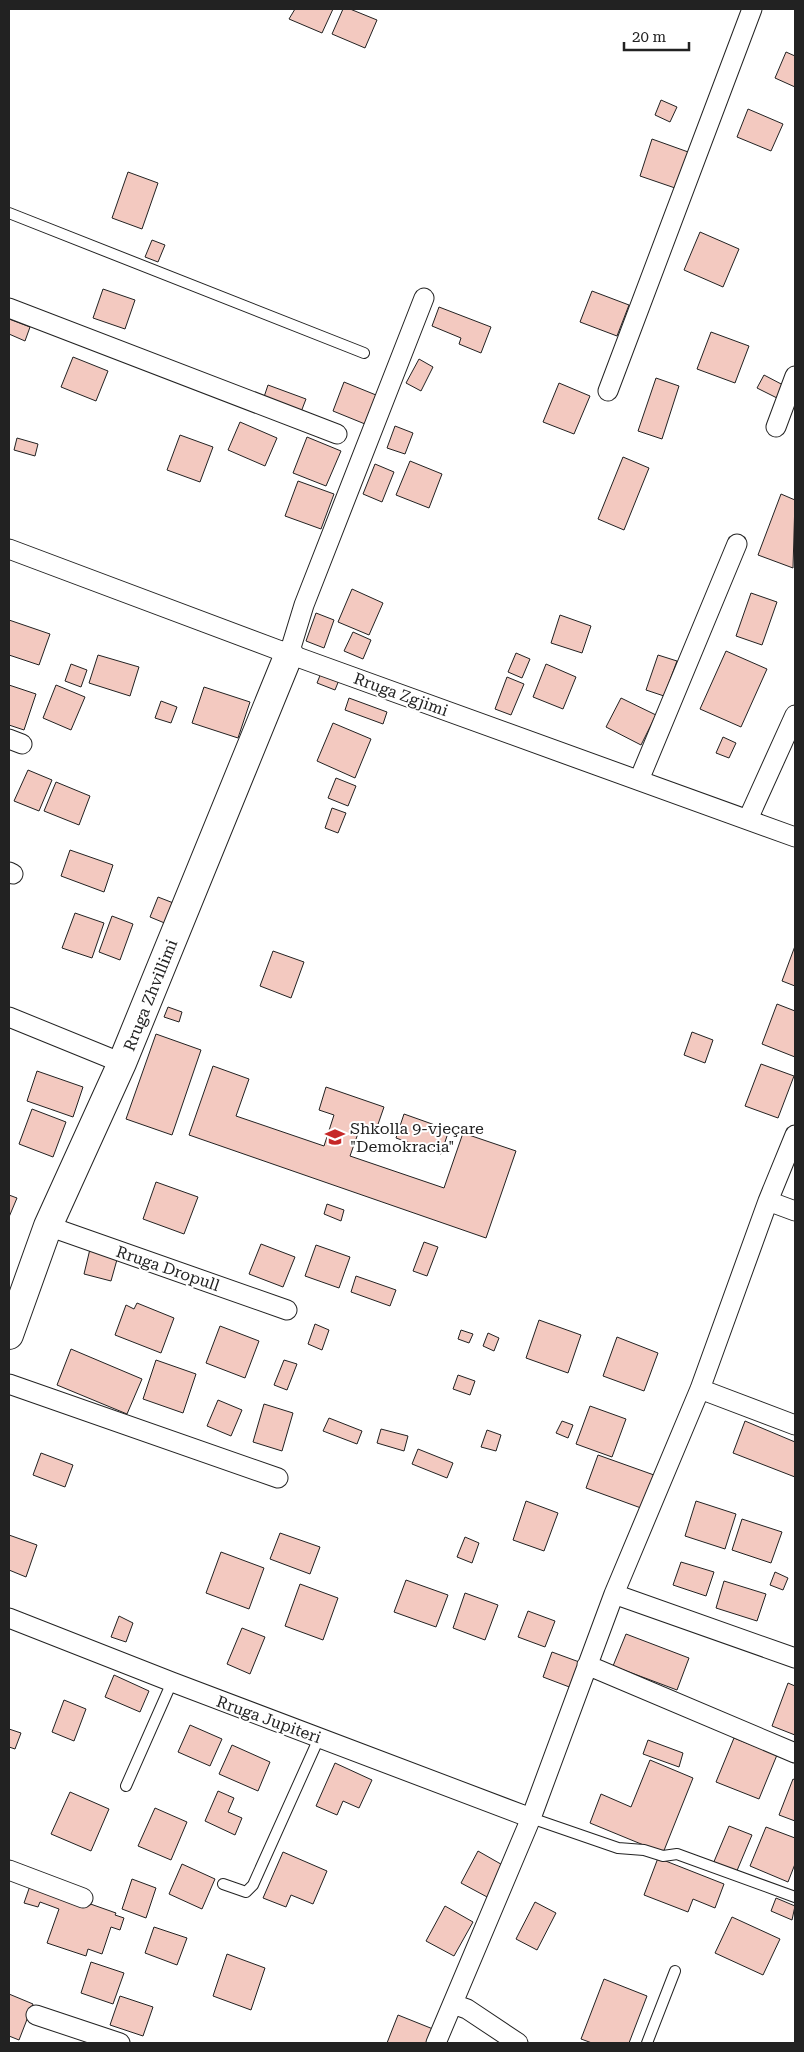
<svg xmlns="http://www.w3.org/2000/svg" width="804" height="2052" viewBox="0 0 804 2052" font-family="'Roboto Serif',serif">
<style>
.building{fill:#f3c9c0;stroke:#222}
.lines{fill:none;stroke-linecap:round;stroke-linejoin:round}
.lane-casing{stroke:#222;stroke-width:12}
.street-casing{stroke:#222;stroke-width:21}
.secondary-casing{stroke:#222;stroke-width:30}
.lane{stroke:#fff;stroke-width:10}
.street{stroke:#fff;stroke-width:19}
.secondary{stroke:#fff;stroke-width:28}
.labels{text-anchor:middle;stroke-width:4;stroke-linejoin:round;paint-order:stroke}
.street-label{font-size:16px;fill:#222;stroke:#fff}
.poi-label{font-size:16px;fill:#222;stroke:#fff;text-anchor:start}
</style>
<rect width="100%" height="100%" fill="#fff"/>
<!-- building -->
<path class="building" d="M 295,9 L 333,9 L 322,33 L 289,19 Z
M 343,9 L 350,9 L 377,20 L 365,48 L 332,34 Z
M 786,52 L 795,56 L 795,87 L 775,78 Z
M 661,100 L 677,107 L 670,122 L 655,115 Z
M 748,109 L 783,124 L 771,151 L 737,137 Z
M 652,139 L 691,153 L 678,189 L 640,176 Z
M 128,172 L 158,183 L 142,229 L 112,218 Z
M 700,232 L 739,249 L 723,287 L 684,270 Z
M 152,240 L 165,245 L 158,262 L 145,257 Z
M 103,289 L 135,300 L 125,329 L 93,318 Z
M 592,291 L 629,305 L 617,336 L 580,322 Z
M 439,307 L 491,327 L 481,353 L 459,344 L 461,338 L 432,326 Z
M 9,319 L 30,327 L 25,341 L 9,334 Z
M 711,332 L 749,346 L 735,383 L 697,369 Z
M 73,357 L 108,371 L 96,401 L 61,387 Z
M 419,359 L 433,367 L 421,391 L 406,383 Z
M 764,375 L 785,386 L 779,399 L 757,388 Z
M 656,378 L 679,386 L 662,439 L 638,431 Z
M 344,382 L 376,395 L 365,424 L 333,411 Z
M 559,383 L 590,396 L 574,434 L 543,422 Z
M 268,385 L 306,399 L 301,412 L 264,397 Z
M 240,422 L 277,438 L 265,466 L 228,450 Z
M 395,426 L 413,433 L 405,454 L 387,448 Z
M 180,435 L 213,447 L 200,482 L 167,470 Z
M 307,437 L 341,451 L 326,486 L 293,473 Z
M 17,438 L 38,444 L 35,456 L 14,450 Z
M 623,457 L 649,468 L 624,530 L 598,519 Z
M 410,461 L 442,474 L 429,508 L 396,495 Z
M 375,464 L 394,472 L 382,502 L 363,494 Z
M 298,481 L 334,494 L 321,529 L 285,516 Z
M 781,494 L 795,500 L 793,568 L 758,555 Z
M 352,589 L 383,603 L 369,635 L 338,622 Z
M 751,593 L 777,602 L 762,645 L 736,636 Z
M 316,613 L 334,620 L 324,648 L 306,641 Z
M 560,615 L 591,626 L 582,653 L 551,643 Z
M 9,620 L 50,634 L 39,665 L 9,655 Z
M 353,632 L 371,640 L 363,659 L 344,651 Z
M 726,651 L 767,669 L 741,727 L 700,709 Z
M 516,653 L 530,659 L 522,678 L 508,672 Z
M 98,655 L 139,667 L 130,696 L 89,683 Z
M 658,655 L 677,661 L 664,696 L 646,690 Z
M 71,664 L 87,670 L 81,687 L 65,681 Z
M 546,664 L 576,677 L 563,709 L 533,697 Z
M 321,673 L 339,680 L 335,690 L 317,683 Z
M 507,677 L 524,684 L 511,715 L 495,709 Z
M 9,685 L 36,694 L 24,730 L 9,725 Z
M 56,685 L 85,697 L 71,730 L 43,718 Z
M 204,687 L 250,702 L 238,738 L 192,723 Z
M 349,698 L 387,712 L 383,724 L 345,710 Z
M 621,698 L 656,715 L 641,745 L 606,727 Z
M 161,701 L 177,707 L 171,723 L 155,718 Z
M 333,723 L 371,739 L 355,778 L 317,761 Z
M 723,737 L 736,743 L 729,758 L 716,753 Z
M 28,770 L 52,780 L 39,811 L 14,801 Z
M 336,778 L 356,786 L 348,806 L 328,798 Z
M 56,782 L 90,796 L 79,825 L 44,811 Z
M 332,808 L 346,813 L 338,833 L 325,828 Z
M 70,850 L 113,865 L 104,892 L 61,876 Z
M 158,897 L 176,904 L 167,924 L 150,917 Z
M 75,913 L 104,923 L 92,958 L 62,948 Z
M 112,916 L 133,924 L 120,960 L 99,952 Z
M 795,946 L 795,986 L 782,981 Z
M 273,951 L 304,962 L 291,998 L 260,986 Z
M 777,1004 L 795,1011 L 795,1057 L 762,1044 Z
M 168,1007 L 182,1012 L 179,1022 L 164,1017 Z
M 692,1032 L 713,1040 L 705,1063 L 684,1055 Z
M 156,1034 L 201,1050 L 172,1135 L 126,1119 Z
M 761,1064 L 794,1076 L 778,1118 L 745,1106 Z
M 213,1066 L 249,1079 L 236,1116 L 324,1146 L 334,1115 L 319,1110 L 326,1087 L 384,1107 L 376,1130 L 361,1125 L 350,1156 L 444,1188 L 463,1133 L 516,1151 L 486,1238 L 189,1135 Z
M 37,1071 L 83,1087 L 73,1117 L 27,1101 Z
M 32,1109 L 66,1122 L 53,1157 L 19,1144 Z
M 404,1114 L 449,1130 L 441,1154 L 396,1138 Z
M 156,1182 L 198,1197 L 184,1234 L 143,1219 Z
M 9,1195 L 17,1198 L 9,1217 Z
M 327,1204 L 344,1210 L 341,1221 L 324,1214 Z
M 424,1242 L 438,1247 L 427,1276 L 413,1271 Z
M 261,1244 L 295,1257 L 283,1287 L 249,1274 Z
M 316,1245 L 350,1257 L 339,1288 L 305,1276 Z
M 90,1249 L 118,1256 L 111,1281 L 84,1274 Z
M 356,1276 L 396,1290 L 390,1306 L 351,1292 Z
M 137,1303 L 174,1318 L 161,1353 L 115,1335 L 126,1305 L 134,1309 Z
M 539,1320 L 581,1335 L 568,1373 L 526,1358 Z
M 315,1324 L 329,1330 L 322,1350 L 308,1344 Z
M 220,1326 L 259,1341 L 245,1378 L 206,1363 Z
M 461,1330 L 473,1334 L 469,1343 L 458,1339 Z
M 488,1333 L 499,1338 L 494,1351 L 483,1346 Z
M 617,1337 L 658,1353 L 644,1391 L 603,1376 Z
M 71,1349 L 142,1379 L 127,1414 L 57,1385 Z
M 156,1360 L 196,1374 L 183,1413 L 143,1399 Z
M 284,1360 L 297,1364 L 287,1390 L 274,1385 Z
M 458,1375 L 475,1381 L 470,1395 L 453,1389 Z
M 218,1400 L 242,1410 L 231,1436 L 207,1426 Z
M 264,1404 L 293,1413 L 282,1451 L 253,1442 Z
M 590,1406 L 626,1419 L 612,1457 L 576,1444 Z
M 329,1418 L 362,1431 L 357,1444 L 323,1431 Z
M 562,1421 L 573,1425 L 568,1438 L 556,1433 Z
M 745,1421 L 795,1442 L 795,1477 L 733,1453 Z
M 381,1429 L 408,1436 L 404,1451 L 377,1443 Z
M 487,1430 L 501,1435 L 496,1451 L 481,1447 Z
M 418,1449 L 453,1463 L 447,1478 L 412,1464 Z
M 41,1453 L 73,1465 L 65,1487 L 33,1475 Z
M 598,1455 L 654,1475 L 641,1508 L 586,1488 Z
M 526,1501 L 558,1513 L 544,1551 L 513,1540 Z
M 696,1501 L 736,1514 L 725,1549 L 685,1536 Z
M 742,1519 L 782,1532 L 771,1563 L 732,1550 Z
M 280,1533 L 320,1547 L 310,1574 L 270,1559 Z
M 9,1535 L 37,1545 L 26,1577 L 9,1570 Z
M 465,1537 L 479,1543 L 472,1563 L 457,1557 Z
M 221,1552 L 264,1568 L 249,1609 L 206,1593 Z
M 681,1562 L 714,1572 L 706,1596 L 673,1585 Z
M 775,1572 L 788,1578 L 783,1590 L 770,1585 Z
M 406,1580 L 448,1595 L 436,1627 L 394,1612 Z
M 724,1581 L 766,1594 L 757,1621 L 716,1608 Z
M 300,1584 L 338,1598 L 323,1640 L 285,1626 Z
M 465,1593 L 498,1605 L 485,1640 L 453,1628 Z
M 528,1611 L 555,1621 L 545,1647 L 518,1637 Z
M 119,1616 L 133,1623 L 126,1642 L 111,1637 Z
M 242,1628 L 265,1637 L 250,1674 L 227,1664 Z
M 626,1634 L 689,1658 L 677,1690 L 613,1666 Z
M 552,1652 L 582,1663 L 572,1688 L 543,1677 Z
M 114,1675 L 149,1691 L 140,1712 L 105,1697 Z
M 788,1683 L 795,1686 L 795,1735 L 772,1726 Z
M 64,1700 L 86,1709 L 74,1741 L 52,1732 Z
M 190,1725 L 222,1739 L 210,1766 L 178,1752 Z
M 9,1729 L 21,1733 L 15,1749 L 9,1747 Z
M 734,1738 L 777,1755 L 759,1799 L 716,1782 Z
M 648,1740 L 683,1753 L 679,1767 L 643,1754 Z
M 232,1745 L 270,1762 L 258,1791 L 219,1774 Z
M 650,1760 L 693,1778 L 663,1853 L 590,1823 L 601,1794 L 631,1807 Z
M 335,1763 L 372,1780 L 359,1808 L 343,1801 L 337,1815 L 316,1806 Z
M 793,1779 L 795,1780 L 795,1821 L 779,1815 Z
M 218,1791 L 234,1798 L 228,1812 L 242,1818 L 235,1835 L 205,1821 Z
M 70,1792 L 109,1809 L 91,1851 L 51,1834 Z
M 155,1808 L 187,1822 L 171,1860 L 138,1846 Z
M 729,1826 L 752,1835 L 736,1873 L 713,1864 Z
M 766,1827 L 795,1838 L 795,1864 L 788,1882 L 750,1866 Z
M 478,1851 L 506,1867 L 489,1898 L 461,1883 Z
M 283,1852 L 327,1871 L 313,1904 L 291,1895 L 286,1907 L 263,1898 Z
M 658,1858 L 724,1884 L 715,1908 L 693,1899 L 688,1912 L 644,1895 Z
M 182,1864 L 215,1879 L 202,1909 L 169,1894 Z
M 132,1879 L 156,1888 L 146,1918 L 122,1909 Z
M 31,1883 L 116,1913 L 115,1915 L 124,1918 L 120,1930 L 111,1927 L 102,1954 L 88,1949 L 86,1956 L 47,1943 L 59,1909 L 40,1902 L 38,1907 L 24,1903 Z
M 776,1898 L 795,1906 L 792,1920 L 771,1911 Z
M 535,1902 L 556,1913 L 537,1950 L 516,1939 Z
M 445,1906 L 473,1922 L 454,1956 L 426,1941 Z
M 732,1917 L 780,1939 L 763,1975 L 715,1953 Z
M 154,1927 L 187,1938 L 177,1965 L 145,1953 Z
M 227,1954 L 265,1968 L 251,2010 L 213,1996 Z
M 91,1962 L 124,1973 L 113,2004 L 81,1993 Z
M 604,1979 L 647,1996 L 629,2043 L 592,2043 L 581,2039 Z
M 9,1994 L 33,2004 L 19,2040 L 9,2036 Z
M 120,1996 L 153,2007 L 143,2036 L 110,2025 Z
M 398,2015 L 433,2029 L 428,2043 L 387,2043 Z"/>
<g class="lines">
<defs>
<path id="lane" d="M 9,213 L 364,353
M 126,1786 L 172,1682
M 531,1818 L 618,1848 L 644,1850 L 663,1856 L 677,1854 L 795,1897
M 223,1884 L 246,1892 L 253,1885 L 319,1738
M 647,2043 L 675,1971"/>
<path id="street" d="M 9,308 L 337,434
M 608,391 L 752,9
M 776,427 L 795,376
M 9,549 L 289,654 L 795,837
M 289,654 L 304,605 L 424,298
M 9,739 L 22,744
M 639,780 L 737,544
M 748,819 L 795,715
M 9,872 L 13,874
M 9,1017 L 122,1063
M 768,1201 L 795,1211
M 48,1226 L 287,1310
M 9,1384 L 278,1478
M 700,1389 L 795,1425
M 614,1594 L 795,1658
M 9,1618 L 172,1682 L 531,1818
M 587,1665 L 795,1753
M 9,1870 L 83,1898
M 453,2004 L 467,2009 L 518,2043
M 36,2015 L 120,2043
M 436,2043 L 531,1818 L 614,1594 L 700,1389 L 768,1201 L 795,1135"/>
<path id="secondary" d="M 9,1335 L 48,1226 L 122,1063 L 289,654"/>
</defs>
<!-- lane casing -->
<use href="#lane" class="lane-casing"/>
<!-- street casing -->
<use href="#street" class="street-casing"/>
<!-- secondary casing -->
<use href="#secondary" class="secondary-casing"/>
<!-- lane -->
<use href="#lane" class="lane"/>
<!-- street -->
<use href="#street" class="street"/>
<!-- secondary -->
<use href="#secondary" class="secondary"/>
</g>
<!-- icons -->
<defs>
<symbol id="school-bare" viewBox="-9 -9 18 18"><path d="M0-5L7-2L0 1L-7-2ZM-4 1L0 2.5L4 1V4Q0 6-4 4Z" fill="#c62828" stroke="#fff" stroke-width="2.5" paint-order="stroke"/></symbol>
</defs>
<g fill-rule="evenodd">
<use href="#school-bare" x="321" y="1123" width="28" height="28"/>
</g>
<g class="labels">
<!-- street labels -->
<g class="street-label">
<text transform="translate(401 694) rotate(20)" y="6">Rruga Zgjimi</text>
<text transform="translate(150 995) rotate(-68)" y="6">Rruga Zhvillimi</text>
<text transform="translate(168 1268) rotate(19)" y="6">Rruga Dropull</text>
<text transform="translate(269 1719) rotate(20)" y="6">Rruga Jupiteri</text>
</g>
<!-- poi labels -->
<g class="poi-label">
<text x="350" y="1134">Shkolla 9-vjeçare<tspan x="350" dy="18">"Demokracia"</tspan></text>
</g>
</g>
<!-- border -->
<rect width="804" height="2052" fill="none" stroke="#222222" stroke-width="20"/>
<!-- scale -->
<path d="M624 42v8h65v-8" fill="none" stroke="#222222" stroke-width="2.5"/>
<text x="632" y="42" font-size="15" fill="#222222" stroke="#ffffff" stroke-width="4" paint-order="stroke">20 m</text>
</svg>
